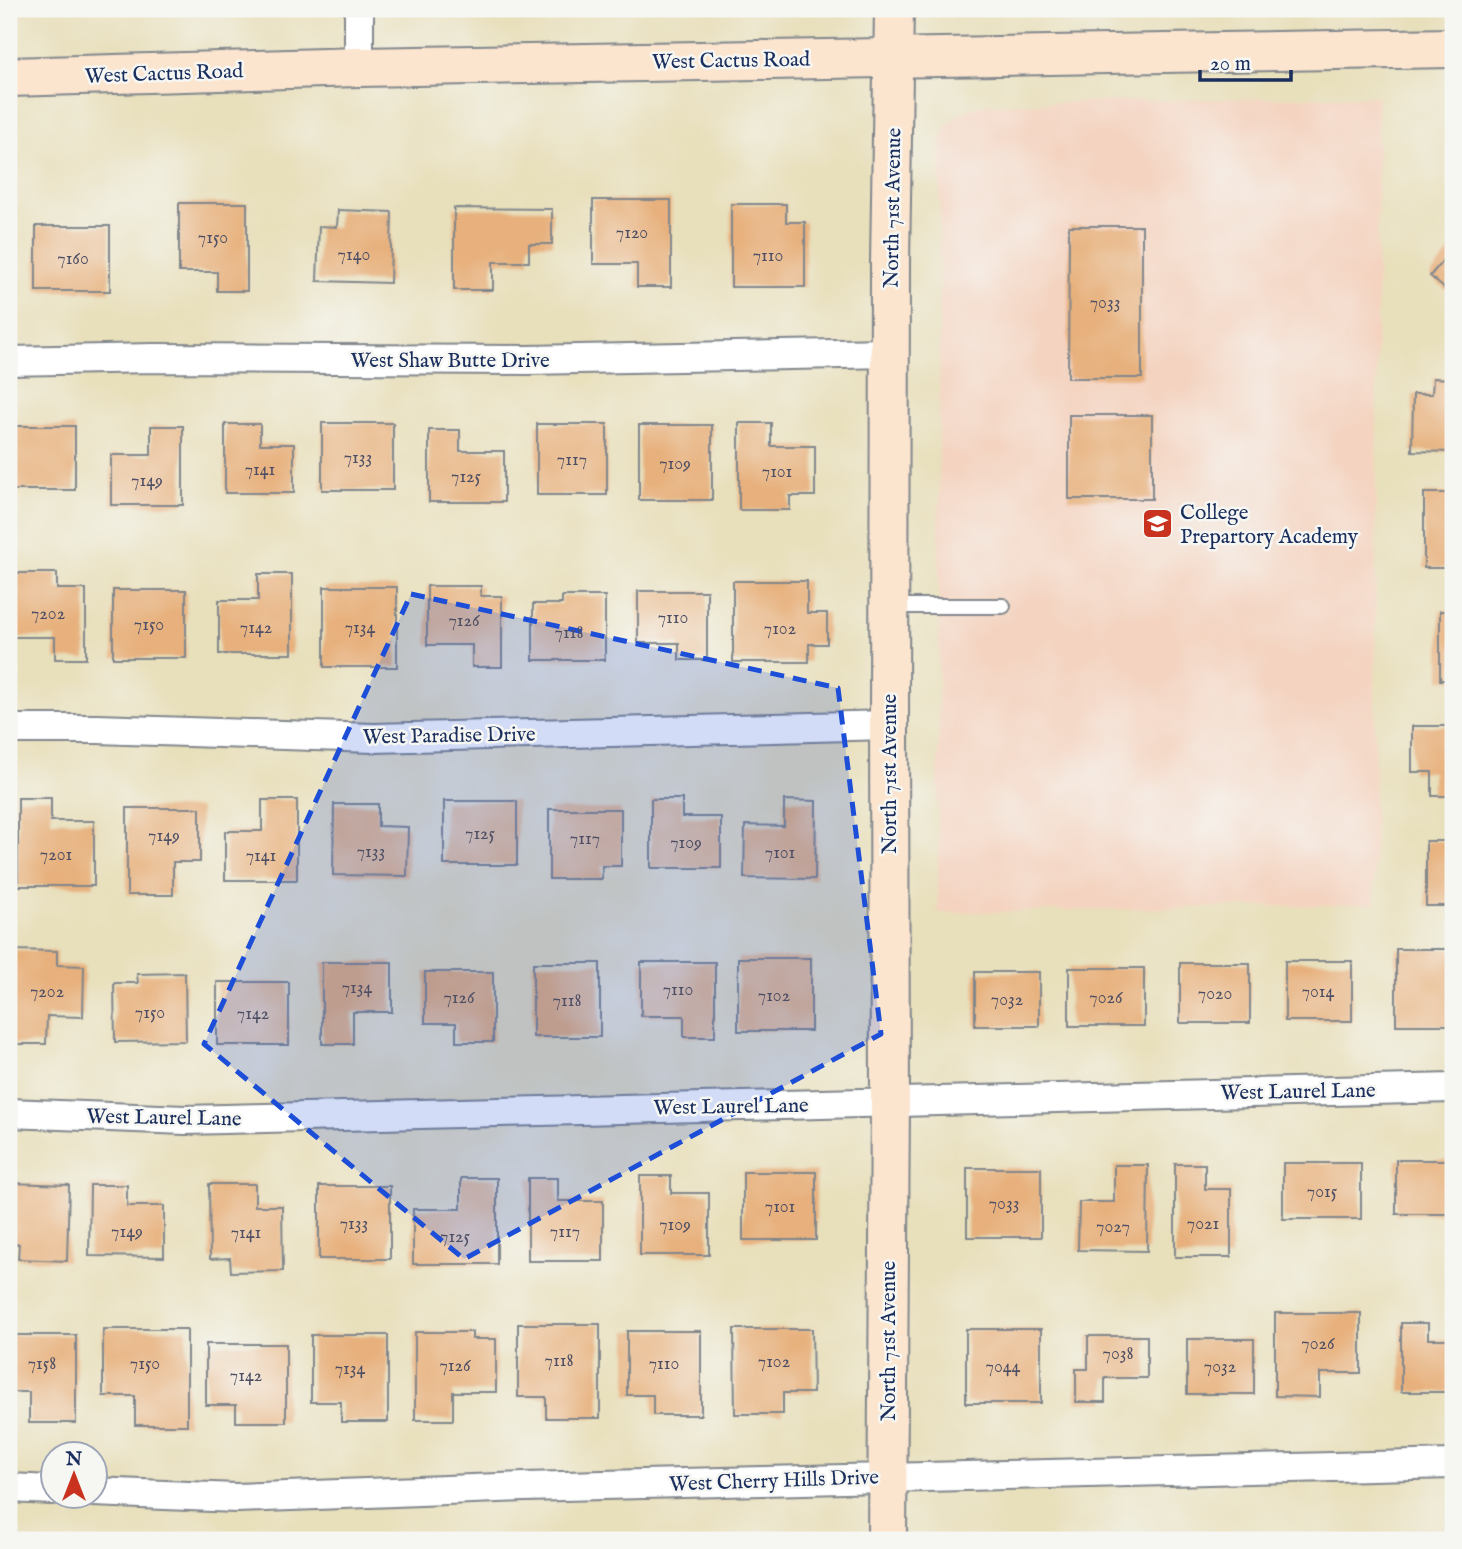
<svg xmlns="http://www.w3.org/2000/svg" width="1462" height="1549" viewBox="0 0 1462 1549" font-family="'IM FELL English',serif">
<style>
.built{fill:#f4d3c0}
.building{fill:#e7b07b}
.lines{fill:none;stroke-linecap:round;stroke-linejoin:round}
.lane-casing{stroke:#82878c;stroke-width:18}
.street-casing{stroke:#82878c;stroke-width:32}
.secondary-casing{stroke:#82878c;stroke-width:42}
.lane{stroke:#fff;stroke-width:14}
.street{stroke:#fff;stroke-width:28}
.secondary{stroke:#fbe5cf;stroke-width:38}
.marked{fill:#1d4ed8;fill-opacity:0.2;stroke:#1d4ed8;stroke-width:5;stroke-dasharray:14 9;stroke-linejoin:round}
.labels{text-anchor:middle;stroke-width:5;stroke-linejoin:round;paint-order:stroke}
.number-label{font-size:18px;fill:#4e4f65}
.street-label{font-size:21px;fill:#1b2f5e;stroke:#f6f6f2}
.poi-label{font-size:21px;fill:#1b2f5e;stroke:#f6f6f2;text-anchor:start}
</style>
<rect width="100%" height="100%" fill="#f6f6f2"/>
<filter id="ink" filterUnits="userSpaceOnUse"><feTurbulence type="fractalNoise" baseFrequency=".0143" numOctaves="2"/><feDisplacementMap in="SourceGraphic" scale="14" xChannelSelector="R" yChannelSelector="G"/><feConvolveMatrix kernelMatrix="1 2 1 2 8 2 1 2 1" color-interpolation-filters="sRGB"/></filter>
<filter id="wash" filterUnits="userSpaceOnUse"><feTurbulence type="fractalNoise" baseFrequency=".00686" numOctaves="4" result="noise"/><feDisplacementMap in="SourceGraphic" scale="28" xChannelSelector="R" yChannelSelector="G"/><feGaussianBlur stdDeviation="1.57" result="paint"/><feColorMatrix in="noise" values="0 0 0 0 0 0 0 0 0 0 0 0 0 0 0 0 0 1.4 0 .05"/><feComposite in="paint" operator="in"/></filter>
<g filter="url(#wash)">
<rect width="100%" height="100%" fill="#e8dfbb"/>
<!-- built -->
<path class="built" d="M 1378,96 L 1374,904 L 938,913 L 940,144 L 948,123 L 965,111 L 988,104 Z"/>
<g id="blocks">
<!-- building -->
<path class="building" d="M 593,200 L 671,200 L 671,287 L 637,287 L 637,264 L 593,264 Z
M 179,203 L 247,203 L 247,291 L 217,291 L 217,272 L 179,272 Z
M 731,204 L 786,204 L 786,222 L 805,222 L 805,287 L 731,287 Z
M 454,208 L 552,209 L 552,244 L 529,244 L 529,262 L 493,262 L 493,290 L 454,290 Z
M 338,210 L 392,212 L 390,283 L 317,281 L 319,226 L 337,227 Z
M 36,226 L 110,226 L 110,291 L 36,291 Z
M 1069,226 L 1142,226 L 1142,378 L 1068,378 Z
M 1453,248 L 1453,296 L 1430,276 Z
M 1433,378 L 1453,379 L 1453,452 L 1412,451 L 1413,394 L 1432,394 Z
M 1069,415 L 1152,415 L 1152,499 L 1069,499 Z
M 322,423 L 393,423 L 393,490 L 322,490 Z
M 739,423 L 771,423 L 771,446 L 815,446 L 815,496 L 790,496 L 790,510 L 739,510 Z
M 225,424 L 260,424 L 260,444 L 294,444 L 294,493 L 225,493 Z
M 537,424 L 607,424 L 607,495 L 537,495 Z
M 639,425 L 712,425 L 712,500 L 639,500 Z
M 9,426 L 75,426 L 75,490 L 9,490 Z
M 151,426 L 183,426 L 183,505 L 111,505 L 111,455 L 151,455 Z
M 429,430 L 460,430 L 460,451 L 504,451 L 504,502 L 429,502 Z
M 1424,493 L 1453,493 L 1453,568 L 1424,568 Z
M 11,573 L 57,573 L 57,589 L 86,589 L 86,659 L 55,659 L 55,637 L 11,637 Z
M 258,574 L 292,574 L 292,654 L 219,654 L 219,600 L 258,600 Z
M 733,581 L 807,581 L 807,613 L 827,613 L 827,644 L 809,644 L 809,662 L 733,662 Z
M 427,586 L 481,586 L 481,596 L 502,596 L 502,667 L 472,667 L 472,645 L 427,645 Z
M 324,587 L 397,587 L 397,667 L 324,667 Z
M 113,590 L 186,590 L 186,658 L 113,658 Z
M 638,591 L 707,591 L 707,660 L 679,660 L 679,643 L 638,643 Z
M 562,596 L 605,596 L 605,660 L 533,660 L 533,604 L 562,604 Z
M 1440,611 L 1453,611 L 1453,680 L 1440,680 Z
M 1412,726 L 1453,726 L 1453,796 L 1432,796 L 1432,772 L 1412,772 Z
M 18,798 L 51,798 L 51,821 L 94,821 L 94,886 L 18,886 Z
M 651,799 L 682,799 L 682,817 L 721,817 L 721,868 L 651,868 Z
M 262,800 L 297,800 L 297,880 L 225,880 L 225,831 L 262,831 Z
M 784,800 L 816,801 L 815,879 L 744,878 L 745,825 L 784,826 Z
M 444,801 L 517,801 L 517,865 L 444,865 Z
M 334,804 L 378,804 L 378,826 L 408,827 L 407,876 L 333,875 Z
M 127,808 L 200,808 L 200,862 L 173,862 L 173,895 L 127,895 Z
M 549,809 L 621,809 L 621,866 L 602,866 L 602,879 L 549,879 Z
M 1426,841 L 1453,841 L 1453,906 L 1426,906 Z
M 1396,949 L 1453,949 L 1453,1025 L 1396,1025 Z
M 12,950 L 57,951 L 57,965 L 84,966 L 83,1017 L 47,1016 L 46,1044 L 11,1044 Z
M 738,958 L 811,958 L 811,1031 L 738,1031 Z
M 1285,961 L 1352,961 L 1352,1021 L 1285,1021 Z
M 322,962 L 392,962 L 392,1012 L 353,1012 L 353,1044 L 322,1044 Z
M 641,962 L 715,962 L 715,1037 L 684,1037 L 684,1016 L 641,1016 Z
M 533,963 L 600,963 L 600,1037 L 533,1037 Z
M 1180,963 L 1250,963 L 1250,1023 L 1180,1023 Z
M 1069,968 L 1144,968 L 1144,1026 L 1069,1026 Z
M 425,972 L 493,972 L 493,1042 L 456,1042 L 456,1023 L 425,1023 Z
M 975,972 L 1039,972 L 1039,1026 L 975,1026 Z
M 185,973 L 186,1041 L 115,1042 L 114,983 L 138,983 L 137,974 Z
M 217,982 L 289,982 L 289,1045 L 217,1045 Z
M 1396,1160 L 1453,1160 L 1453,1214 L 1396,1214 Z
M 1283,1163 L 1361,1163 L 1361,1219 L 1283,1219 Z
M 1175,1164 L 1205,1164 L 1205,1189 L 1231,1189 L 1231,1257 L 1175,1257 Z
M 1114,1165 L 1148,1165 L 1147,1251 L 1078,1250 L 1079,1202 L 1114,1202 Z
M 967,1168 L 1041,1168 L 1041,1237 L 967,1237 Z
M 743,1172 L 816,1172 L 816,1240 L 743,1240 Z
M 640,1176 L 671,1176 L 671,1193 L 709,1193 L 709,1255 L 640,1255 Z
M 461,1178 L 497,1178 L 497,1264 L 413,1264 L 413,1209 L 461,1209 Z
M 528,1178 L 558,1178 L 558,1201 L 603,1201 L 603,1261 L 528,1261 Z
M 9,1183 L 69,1185 L 67,1261 L 18,1259 L 19,1244 L 9,1244 Z
M 209,1184 L 255,1184 L 255,1206 L 282,1206 L 283,1271 L 231,1272 L 230,1258 L 210,1259 Z
M 90,1185 L 127,1185 L 127,1206 L 164,1206 L 164,1257 L 89,1256 Z
M 319,1186 L 390,1186 L 390,1259 L 319,1259 Z
M 1275,1313 L 1361,1313 L 1361,1373 L 1320,1373 L 1320,1397 L 1275,1396 Z
M 1401,1323 L 1428,1323 L 1428,1339 L 1453,1339 L 1453,1392 L 1401,1392 Z
M 518,1324 L 600,1324 L 600,1418 L 546,1418 L 546,1397 L 518,1397 Z
M 103,1329 L 187,1329 L 187,1425 L 135,1425 L 135,1396 L 103,1396 Z
M 734,1329 L 812,1329 L 813,1393 L 783,1393 L 783,1414 L 735,1414 Z
M 966,1329 L 1041,1329 L 1041,1403 L 966,1403 Z
M 627,1331 L 701,1331 L 701,1415 L 653,1415 L 653,1395 L 627,1395 Z
M 415,1332 L 472,1332 L 472,1339 L 496,1339 L 496,1392 L 453,1392 L 453,1420 L 415,1420 Z
M 9,1335 L 76,1335 L 76,1423 L 29,1423 L 29,1392 L 9,1392 Z
M 311,1335 L 388,1335 L 388,1422 L 341,1422 L 341,1402 L 311,1402 Z
M 1088,1336 L 1147,1336 L 1147,1378 L 1105,1378 L 1105,1402 L 1076,1402 L 1076,1369 L 1088,1369 Z
M 1187,1339 L 1254,1339 L 1254,1394 L 1187,1394 Z
M 206,1344 L 286,1344 L 286,1422 L 236,1422 L 236,1405 L 206,1405 Z
M 1386,1536 L 1415,1536 L 1415,1540 L 1386,1540 Z"/>
</g>
</g>
<g filter="url(#ink)">
<use href="#blocks" fill-opacity="0" stroke="#82878c" stroke-width="2"/>
<g class="lines">
<defs>
<path id="lane" d="M 889,606 L 1003,606"/>
<path id="street" d="M 359,9 L 359,67
M 9,361 L 153,358 L 527,360 L 890,353
M 9,729 L 97,729 L 374,738 L 889,725
M 9,1113 L 185,1120 L 1453,1088
M 9,1488 L 52,1490
M 94,1492 L 236,1498 L 524,1487 L 1453,1464"/>
<path id="secondary" d="M 9,77 L 359,67 L 1453,48
M 887,1540 L 890,1101 L 889,725 L 890,263 L 894,9"/>
</defs>
<!-- lane casing -->
<use href="#lane" class="lane-casing"/>
<!-- street casing -->
<use href="#street" class="street-casing"/>
<!-- secondary casing -->
<use href="#secondary" class="secondary-casing"/>
<!-- lane -->
<use href="#lane" class="lane"/>
<!-- street -->
<use href="#street" class="street"/>
<!-- secondary -->
<use href="#secondary" class="secondary"/>
</g>
</g>
<!-- marked area -->
<path class="marked" d="M 411,594 L 838,688 L 881,1034 L 464,1259 L 204,1044 Z"/>
<!-- icons -->
<defs>
<symbol id="school-square" viewBox="-11 -11 22 22"><rect x="-9" y="-9" width="18" height="18" rx="4" fill="#c8321e" stroke="#f6f6f2"/><path d="M0-5L7-2L0 1L-7-2ZM-4 1L0 2.5L4 1V4Q0 6-4 4Z" fill="#fff"/></symbol>
</defs>
<g fill-rule="evenodd">
<use href="#school-square" x="1140" y="506" width="35" height="35"/>
</g>
<g class="labels">
<!-- number labels -->
<g class="number-label">
<text x="632" y="238">7120</text>
<text x="213" y="243">7150</text>
<text x="354" y="260">7140</text>
<text x="768" y="261">7110</text>
<text x="73" y="264">7160</text>
<text x="1105" y="308">7033</text>
<text x="358" y="463">7133</text>
<text x="572" y="465">7117</text>
<text x="675" y="469">7109</text>
<text x="260" y="475">7141</text>
<text x="777" y="477">7101</text>
<text x="466" y="482">7125</text>
<text x="147" y="486">7149</text>
<text x="48" y="619">7202</text>
<text x="673" y="623">7110</text>
<text x="464" y="626">7126</text>
<text x="149" y="630">7150</text>
<text x="256" y="633">7142</text>
<text x="360" y="633">7134</text>
<text x="780" y="634">7102</text>
<text x="569" y="638">7118</text>
<text x="480" y="839">7125</text>
<text x="164" y="841">7149</text>
<text x="585" y="844">7117</text>
<text x="686" y="848">7109</text>
<text x="371" y="857">7133</text>
<text x="780" y="858">7101</text>
<text x="56" y="860">7201</text>
<text x="261" y="861">7141</text>
<text x="357" y="993">7134</text>
<text x="678" y="995">7110</text>
<text x="47" y="997">7202</text>
<text x="1318" y="997">7014</text>
<text x="1215" y="999">7020</text>
<text x="774" y="1001">7102</text>
<text x="459" y="1003">7126</text>
<text x="1106" y="1003">7026</text>
<text x="1007" y="1005">7032</text>
<text x="567" y="1006">7118</text>
<text x="150" y="1018">7150</text>
<text x="253" y="1019">7142</text>
<text x="1322" y="1197">7015</text>
<text x="1004" y="1209">7033</text>
<text x="780" y="1212">7101</text>
<text x="354" y="1229">7133</text>
<text x="1203" y="1229">7021</text>
<text x="675" y="1230">7109</text>
<text x="1113" y="1232">7027</text>
<text x="127" y="1237">7149</text>
<text x="565" y="1237">7117</text>
<text x="246" y="1238">7141</text>
<text x="455" y="1242">7125</text>
<text x="1318" y="1349">7026</text>
<text x="1118" y="1359">7038</text>
<text x="559" y="1366">7118</text>
<text x="774" y="1367">7102</text>
<text x="42" y="1369">7158</text>
<text x="145" y="1369">7150</text>
<text x="664" y="1369">7110</text>
<text x="455" y="1371">7126</text>
<text x="1003" y="1372">7044</text>
<text x="1220" y="1372">7032</text>
<text x="350" y="1374">7134</text>
<text x="246" y="1381">7142</text>
</g>
<!-- street labels -->
<g class="street-label">
<text transform="translate(731 60) rotate(-1)" y="7">West Cactus Road</text>
<text transform="translate(164 73) rotate(-2)" y="7">West Cactus Road</text>
<text transform="translate(892 208) rotate(-89)" y="7">North 71st Avenue</text>
<text x="450" y="367">West Shaw Butte Drive</text>
<text transform="translate(449 735) rotate(-1)" y="7">West Paradise Drive</text>
<text transform="translate(889 774) rotate(-90)" y="7">North 71st Avenue</text>
<text transform="translate(1298 1091) rotate(-1)" y="7">West Laurel Lane</text>
<text transform="translate(731 1106) rotate(-1)" y="7">West Laurel Lane</text>
<text transform="translate(164 1117) rotate(1)" y="7">West Laurel Lane</text>
<text transform="translate(888 1341) rotate(-90)" y="7">North 71st Avenue</text>
<text transform="translate(774 1480) rotate(-2)" y="7">West Cherry Hills Drive</text>
</g>
<!-- poi labels -->
<g class="poi-label">
<text x="1180" y="519">College<tspan x="1180" dy="24">Prepartory Academy</tspan></text>
</g>
</g>
<!-- margin -->
<rect width="1462" height="1549" fill="none" stroke="#f6f6f2" stroke-width="35"/>
<!-- north arrow -->
<g transform="translate(74 1475)"><circle r="33" fill="#f6f6f2" stroke="#9ea6b7" stroke-width="2"/>
<path d="M0-5L12 26L0 18L-12 26Z" fill="#c8321e"/>
<text y="-10" font-size="19" font-weight="bold" text-anchor="middle" fill="#1b2f5e">N</text>
</g>
<!-- scale -->
<path d="M1200 70v10h91v-10" fill="none" stroke="#1b2f5e" stroke-width="3.5"/>
<text x="1210" y="70" font-size="21" fill="#1b2f5e" stroke="#f6f6f2" stroke-width="5" paint-order="stroke">20 m</text>
</svg>
